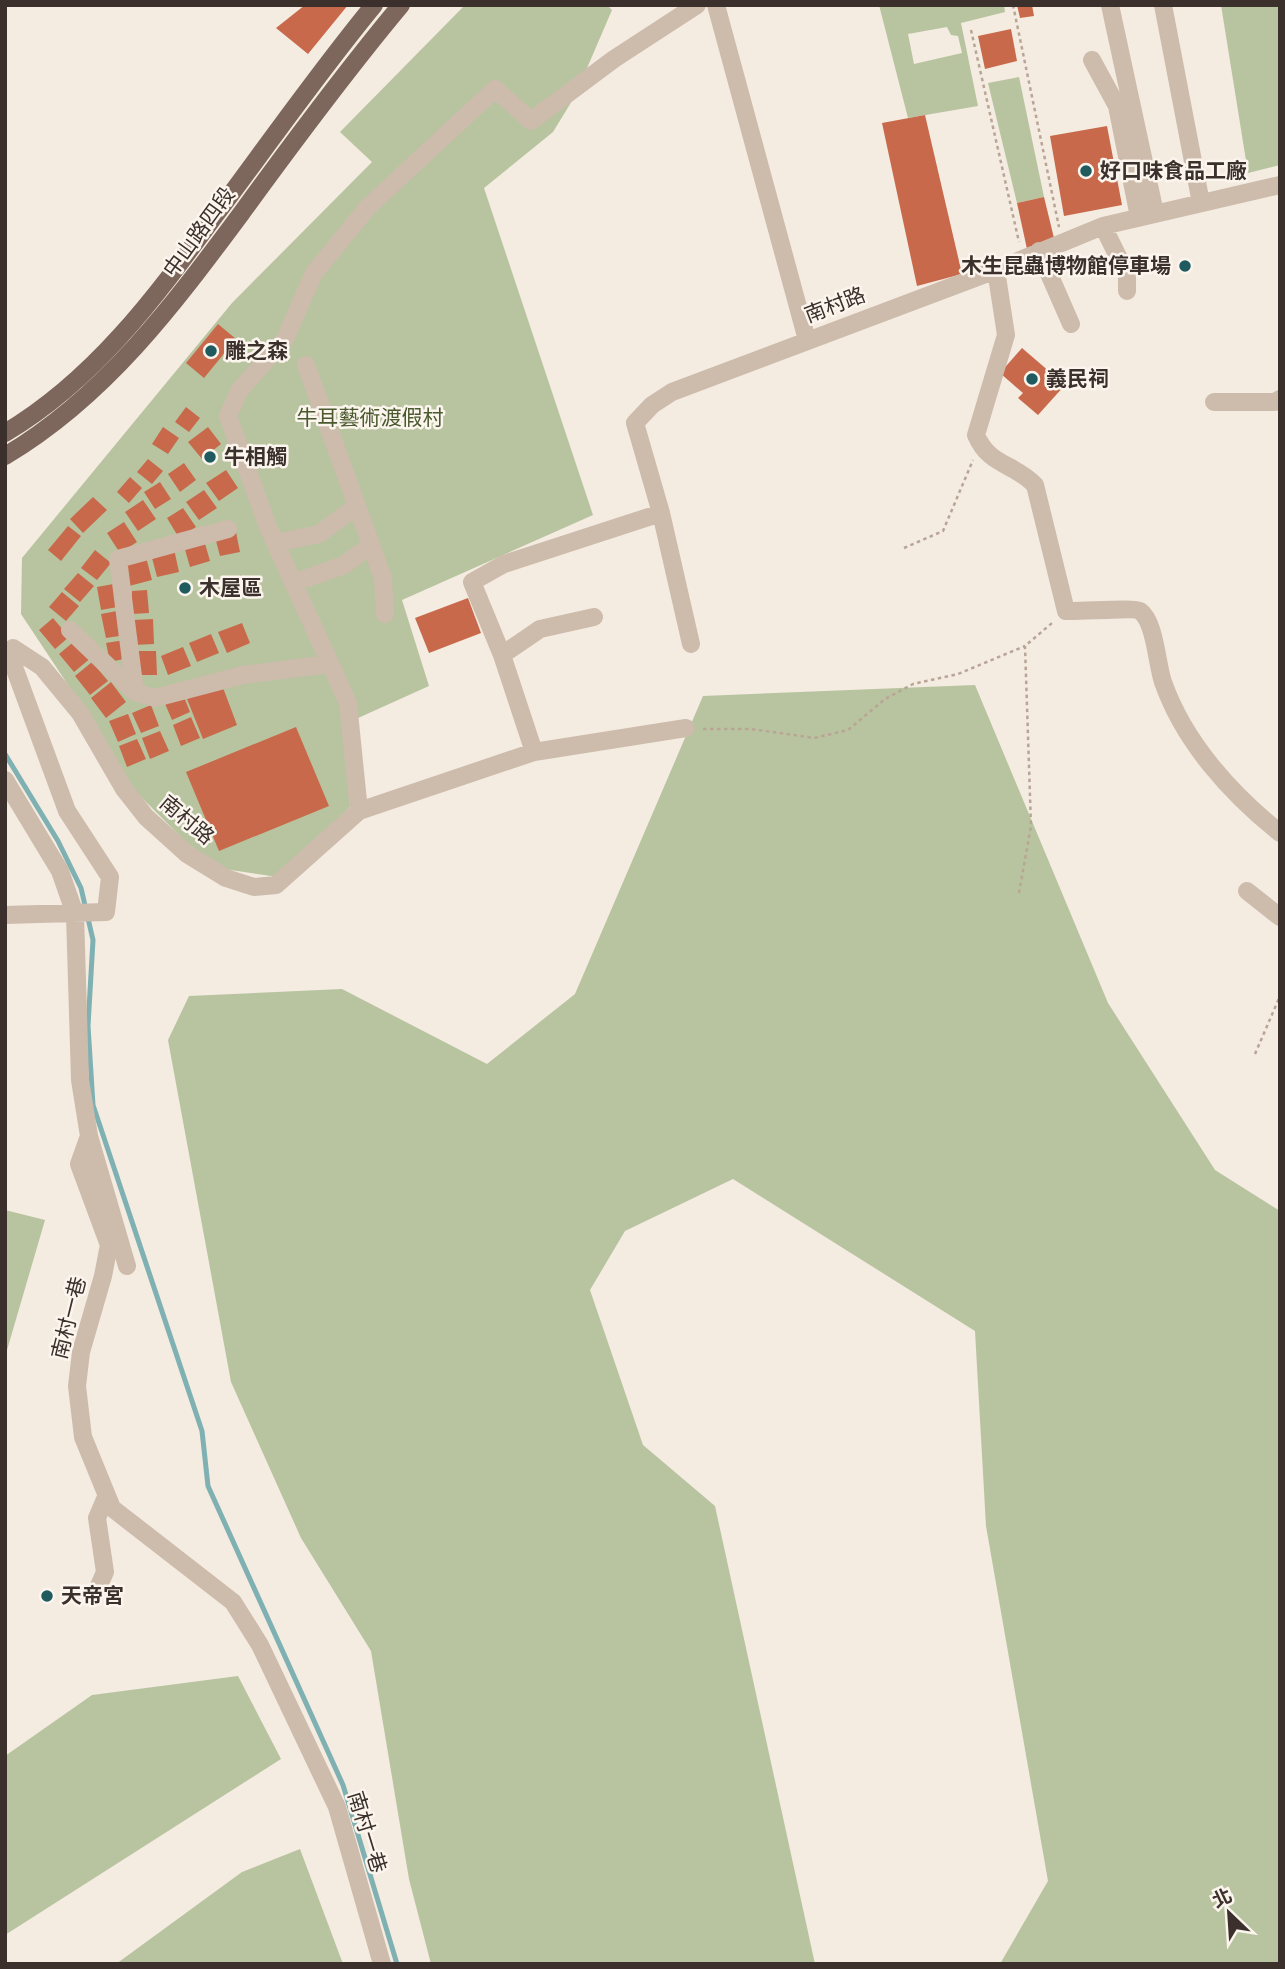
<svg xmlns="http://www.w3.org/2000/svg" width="1285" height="1969" viewBox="0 0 1285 1969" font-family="'Archivo Narrow','Noto Sans TC',sans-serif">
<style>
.green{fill:#b8c4a0;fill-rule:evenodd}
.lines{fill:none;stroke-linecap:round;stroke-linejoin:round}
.stream{stroke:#7fb0b2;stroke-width:5}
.building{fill:#c8694b}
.path{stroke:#b9a596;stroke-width:2.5;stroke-dasharray:3.5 3.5;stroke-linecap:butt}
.minor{stroke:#cdbbac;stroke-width:18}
.major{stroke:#7d675c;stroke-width:18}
.poi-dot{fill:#1f5a5e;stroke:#fbf5ee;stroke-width:2.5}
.labels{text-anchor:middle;stroke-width:5;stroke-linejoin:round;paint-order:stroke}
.poi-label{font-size:21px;font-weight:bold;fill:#3b302b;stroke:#fbf5ee;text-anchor:start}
.street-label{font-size:21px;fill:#3b302b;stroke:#fbf5ee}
.park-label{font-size:21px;fill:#4a5a2e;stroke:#fbf5ee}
</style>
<rect width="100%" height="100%" fill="#f4ebe1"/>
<!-- green -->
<path class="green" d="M 465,5 L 607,5 L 612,10 L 575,96 L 553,132 L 484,188 L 593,515 L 402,600 L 429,686 L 347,723 L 353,804 L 278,877 L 224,869 L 187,843 L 125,781 L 94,724 L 21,614 L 22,558 L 232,303 L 372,162 L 340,132 Z
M 879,5 L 1004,5 L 1005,12 L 961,23 L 978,106 L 908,118 ZM 947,27 L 951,35 L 958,36 L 962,53 L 914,64 L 908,34 Z
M 1221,5 L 1280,5 L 1280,165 L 1248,173 Z
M 1019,77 L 1044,197 L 1017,203 L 988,83 Z
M 975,685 L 1108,1003 L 1215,1170 L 1280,1211 L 1280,1964 L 1000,1964 L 1048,1881 L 986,1526 L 975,1331 L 733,1179 L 625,1231 L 590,1290 L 643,1445 L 715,1506 L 815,1964 L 431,1964 L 409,1879 L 371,1651 L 301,1538 L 231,1382 L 168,1040 L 189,996 L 342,989 L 487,1064 L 575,994 L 703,696 Z
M 5,1210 L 45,1220 L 5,1357 Z
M 238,1676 L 281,1759 L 5,1935 L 5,1756 L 92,1695 Z
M 300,1849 L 343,1964 L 116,1964 L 242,1872 Z"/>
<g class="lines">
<!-- stream -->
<path class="stream" d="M 5,754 L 58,841 L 81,888 L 93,940 L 88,1026 L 93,1105 L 202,1431 L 208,1486 L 343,1785 L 397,1964"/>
</g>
<!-- building -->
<path class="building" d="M 305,5 L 348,5 L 308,54 L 276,28 Z
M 1017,5 L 1032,5 L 1034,16 L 1020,18 Z
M 1011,29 L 1017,61 L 985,69 L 978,36 Z
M 925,115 L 962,274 L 917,286 L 882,123 Z
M 1107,126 L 1122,205 L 1064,216 L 1050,136 Z
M 1044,197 L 1054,238 L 1027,249 L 1017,203 Z
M 218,324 L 236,339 L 204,378 L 186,363 Z
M 1022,348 L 1065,385 L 1038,415 L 1018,398 L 1023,393 L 1000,373 Z
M 186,407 L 200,418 L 189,432 L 175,422 Z
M 163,427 L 179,438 L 168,454 L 152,444 Z
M 208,427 L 221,444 L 202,459 L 188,442 Z
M 148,459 L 163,471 L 152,484 L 137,472 Z
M 184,463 L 196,480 L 180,492 L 168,474 Z
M 226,470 L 238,488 L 219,501 L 206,483 Z
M 130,477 L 142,488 L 129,503 L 117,492 Z
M 160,482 L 171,499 L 155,509 L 144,492 Z
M 204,490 L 217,508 L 199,520 L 186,502 Z
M 93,497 L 107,510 L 83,533 L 70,519 Z
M 143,500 L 156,519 L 138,531 L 125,512 Z
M 183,508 L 196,527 L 179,538 L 167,518 Z
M 124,522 L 137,542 L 120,553 L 107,533 Z
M 68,526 L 81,536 L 61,561 L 48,550 Z
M 236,532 L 240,552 L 220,556 L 215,537 Z
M 204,540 L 210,561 L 190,567 L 184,546 Z
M 174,549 L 179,572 L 157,577 L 151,554 Z
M 95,550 L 111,563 L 97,580 L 81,568 Z
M 146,557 L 152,580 L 129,586 L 123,563 Z
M 78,573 L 94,586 L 80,602 L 64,589 Z
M 119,583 L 123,606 L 101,610 L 97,587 Z
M 147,590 L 149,613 L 132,614 L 132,591 Z
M 62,592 L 79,606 L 66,621 L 49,607 Z
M 468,598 L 481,633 L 429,653 L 415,618 Z
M 122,610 L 126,635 L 106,638 L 101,614 Z
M 53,618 L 69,637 L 55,649 L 39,630 Z
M 153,619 L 154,644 L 134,645 L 133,620 Z
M 242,623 L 250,643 L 227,653 L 218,632 Z
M 211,634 L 219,653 L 197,662 L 189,643 Z
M 77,639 L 92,657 L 74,672 L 59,654 Z
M 124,640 L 128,658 L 110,662 L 106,643 Z
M 183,647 L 191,666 L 168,675 L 161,656 Z
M 136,651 L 156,651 L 157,675 L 137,675 Z
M 92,662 L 108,681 L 90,695 L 75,676 Z
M 111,682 L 126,702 L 106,718 L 91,698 Z
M 222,685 L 237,725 L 203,739 L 187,699 Z
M 182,692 L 190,712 L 172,720 L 163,699 Z
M 151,705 L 159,726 L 141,733 L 132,713 Z
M 128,714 L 136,734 L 118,742 L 109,721 Z
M 191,717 L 200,738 L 181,746 L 173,725 Z
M 296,727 L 329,806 L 219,851 L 186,772 Z
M 160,731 L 169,751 L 150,759 L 142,738 Z
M 137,739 L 146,759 L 127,767 L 119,746 Z"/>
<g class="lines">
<!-- path -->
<path class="path" d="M 1013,5 L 1059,227
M 971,30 L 1019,242
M 904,548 L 943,531 L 973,460
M 703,729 L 751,729 L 814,738 L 848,730 L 885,699 L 913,684 L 958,674 L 1025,646
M 1019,893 L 1031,826 L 1025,646 L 1052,623
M 1255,1054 L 1280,996"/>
<!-- minor -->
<path class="minor" d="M 716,5 L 807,340
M 1110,5 L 1155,213
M 1163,5 L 1201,203
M 1092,60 L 1117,106 L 1139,217
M 1103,226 L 1127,275 L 1127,291
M 1039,251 L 1071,324
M 996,270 L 1006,335 L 976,435 C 989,466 1014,463 1035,485 L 1066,611 C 1080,612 1134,607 1140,611 C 1155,621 1157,665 1163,682 C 1184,742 1231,794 1280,833
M 306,365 L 383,578 L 385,614
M 1214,402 L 1275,402 L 1280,399
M 275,543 L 319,534 L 357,506
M 293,583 L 344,565 L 370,546
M 70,630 L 135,692 L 155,698 L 243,675 L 329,664
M 691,644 L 661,513 L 635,423 L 652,405 L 672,392 L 996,270 L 1103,226 L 1280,185
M 502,655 L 540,629 L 594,617
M 135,692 L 118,559 L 228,529
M 534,752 L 502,655 L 472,582 L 504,564 L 661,513
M 5,780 L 60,871 L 75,914 L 80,1080 L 89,1136 L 127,1266
M 359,811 L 348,703 L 268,527 L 228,416 L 239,391 L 285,339 L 314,273 L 368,207 L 495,89 L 531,121 L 614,59 L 697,5
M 1247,891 L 1280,917
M 5,915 L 106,912 L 110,877 L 67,811 L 10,656 L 13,648 L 42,667 L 80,713 L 124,789 L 146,817 L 187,854 L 226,878 L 254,887 L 276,885 L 359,811 L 534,752 L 686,728
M 89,1136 L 79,1164 L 109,1245 L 103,1276 L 81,1352 L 77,1386 L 83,1437 L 112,1508 L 233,1602 L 260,1645 L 337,1807 L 382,1964
M 98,1588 L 105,1572 L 97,1518 L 106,1497"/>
<!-- major -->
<path class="major" d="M 5,433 C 94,380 154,299 214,217 C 267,146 318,73 374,5
M 5,456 C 106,396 174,304 243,211 C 294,141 345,72 401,5"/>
</g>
<!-- markers -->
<g class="poi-dot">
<circle cx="1086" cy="171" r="7"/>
<circle cx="1185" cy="266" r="7"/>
<circle cx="211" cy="351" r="7"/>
<circle cx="1032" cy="379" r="7"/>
<circle cx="210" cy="457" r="7"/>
<circle cx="185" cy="588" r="7"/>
<circle cx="47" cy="1596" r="7"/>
</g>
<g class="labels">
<!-- poi labels -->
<g class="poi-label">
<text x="1100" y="178">好口味食品工廠</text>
<text x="1171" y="273" text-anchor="end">木生昆蟲博物館停車場</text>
<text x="225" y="358">雕之森</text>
<text x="1046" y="386">義民祠</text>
<text x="224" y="464">牛相觸</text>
<text x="199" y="595">木屋區</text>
<text x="61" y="1603">天帝宮</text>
</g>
<!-- street labels -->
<g class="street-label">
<text transform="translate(199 232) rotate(-54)" y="7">中山路四段</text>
<text transform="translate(835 305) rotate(-21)" y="7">南村路</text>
<text transform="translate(187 820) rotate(40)" y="7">南村路</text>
<text transform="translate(69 1318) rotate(-76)" y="7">南村一巷</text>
<text transform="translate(367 1832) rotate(73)" y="7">南村一巷</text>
</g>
<!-- park labels -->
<g class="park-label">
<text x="370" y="425">牛耳藝術渡假村</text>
</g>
</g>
<!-- border -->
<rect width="1285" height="1969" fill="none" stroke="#3b302b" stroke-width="14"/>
<!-- north arrow -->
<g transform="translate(1229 1913) rotate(335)" stroke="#fbf5ee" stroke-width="5" paint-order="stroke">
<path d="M0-5L12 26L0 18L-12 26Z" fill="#3b302b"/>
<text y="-10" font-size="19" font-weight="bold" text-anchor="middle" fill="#3b302b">北</text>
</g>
</svg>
